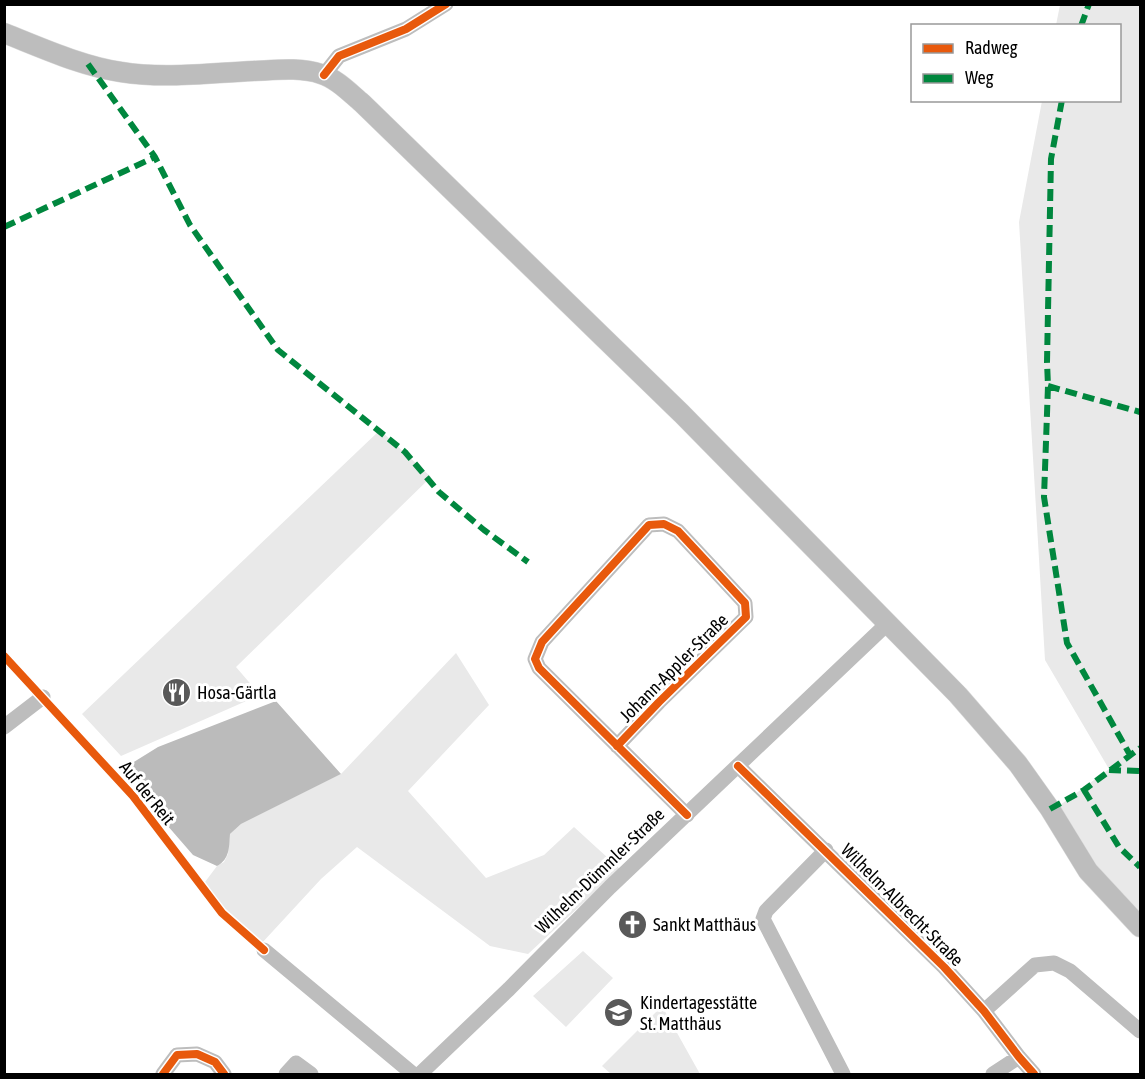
<svg xmlns="http://www.w3.org/2000/svg" width="1145" height="1079" viewBox="0 0 1145 1079" font-family="'Asap Condensed',sans-serif">
<style>
.green{fill:#e9e9e9}
.water{fill:#bbb}
.lines{fill:none;stroke-linecap:round;stroke-linejoin:round}
.major-casing{stroke:#dbdbdb;stroke-width:21}
.minor{stroke:#bdbdbd;stroke-width:15}
.major{stroke:#bdbdbd;stroke-width:20}
.quiet{stroke:#00873e;stroke-width:6;stroke-dasharray:12 6;stroke-linecap:butt}
.cycleway-casing{stroke:#fff;stroke-width:11}
.cycleway{stroke:#e8590c;stroke-width:8}
.labels{text-anchor:middle;stroke-width:6;stroke-linejoin:round;paint-order:stroke}
.street-label{font-size:18px;fill:#000;stroke:#fff}
.poi-label{font-size:18px;fill:#000;stroke:#fff;text-anchor:start}
</style>
<rect width="100%" height="100%" fill="#fff"/>
<!-- green -->
<path class="green" d="M 1060,5 L 1140,5 L 1140,917 L 1105,882 L 1056,808 L 1109,769 L 1045,660 L 1019,222 L 1042,101 L 1120,100 L 1120,26 L 1056,25 Z
M 380,430 L 431,477 L 236,667 L 260,695 L 121,756 L 82,714 Z
M 456,653 L 489,705 L 408,791 L 486,878 L 544,855 L 574,827 L 620,869 L 528,954 L 490,946 L 357,847 L 321,879 L 261,944 L 226,911 L 205,882 L 217,866 L 224,862 L 228,854 L 230,834 L 241,824 L 341,774 Z
M 583,951 L 613,978 L 566,1027 L 533,996 Z
M 662,1006 L 700,1074 L 611,1074 L 602,1066 Z"/>
<!-- water -->
<path class="water" d="M 276,701 L 341,774 L 241,824 L 230,834 C 229,847 230,859 217,866 L 193,855 L 160,817 L 129,765 L 158,747 Z"/>
<g class="lines">
<defs>
<path id="major" d="M 4,33 C 42,48 81,66 121,72 C 164,79 210,73 253,71 C 276,70 300,67 321,74 C 337,79 350,93 362,103 L 682,414 L 958,695 L 1018,764 L 1050,809 L 1088,871 L 1140,927"/>
</defs>
<!-- major casing -->
<use href="#major" class="major-casing"/>
<!-- minor -->
<path class="minor" d="M 324,75 L 339,56 L 406,29 L 446,4
M 4,727 L 43,697
M 617,746 L 659,702 L 746,617 L 745,603 L 678,531 L 664,524 L 649,525 L 542,642 L 535,659 L 539,668 L 687,815
M 738,766 L 944,967 L 984,1011 L 1019,1057 L 1034,1074
M 826,850 L 766,911 L 763,919 L 843,1074
M 264,950 L 413,1074
M 984,1011 L 1035,965 L 1054,963 L 1070,971 L 1140,1031
M 163,1074 L 177,1055 L 197,1054 L 215,1062 L 224,1074
M 286,1074 L 296,1063 L 311,1074
M 420,1074 L 509,989 L 610,887 L 888,623
M 993,1074 L 1019,1057"/>
<!-- major -->
<use href="#major" class="major"/>
<!-- quiet -->
<path class="quiet" d="M 1081,26 L 1089,4
M 88,64 L 155,157 L 190,225 L 278,350 L 405,452 L 439,492 L 484,530 L 528,562
M 1062,100 L 1051,159 L 1047,362 L 1048,386 L 1044,497 L 1067,643 L 1130,755
M 4,227 L 155,157
M 1048,386 L 1140,412
M 1109,770 L 1140,771
M 1084,790 L 1119,847 L 1140,867
M 1050,809 L 1084,790 L 1140,748"/>
<defs>
<path id="cycleway" d="M 324,75 L 339,56 L 406,29 L 446,4
M 4,656 L 133,796 L 222,913 L 264,950
M 617,746 L 659,702 L 746,617 L 745,603 L 678,531 L 664,524 L 649,525 L 542,642 L 535,659 L 539,668 L 687,815
M 738,766 L 944,967 L 984,1011 L 1019,1057 L 1034,1074
M 163,1074 L 177,1055 L 197,1054 L 215,1062 L 224,1074"/>
</defs>
<!-- cycleway casing -->
<use href="#cycleway" class="cycleway-casing"/>
<!-- cycleway -->
<use href="#cycleway" class="cycleway"/>
</g>
<!-- icons -->
<defs>
<symbol id="restaurant-disc" viewBox="-11 -11 22 22"><circle r="9.5" fill="#595959" stroke="#fff"/><path d="M-5-6h1v4h1v-4h1v4h1v-4h1v5L-1.5 .5V6h-2V.5L-5-1ZM5-6V6H3V1.5H1.5Q1.5-4 5-6Z" fill="#fff"/></symbol>
<symbol id="church-disc" viewBox="-11 -11 22 22"><circle r="9.5" fill="#595959" stroke="#fff"/><path d="M-1.2-6h2.4v3.5h3.3v2.4h-3.3V6h-2.4V-.1h-3.3v-2.4h3.3Z" fill="#fff"/></symbol>
<symbol id="school-disc" viewBox="-11 -11 22 22"><circle r="9.5" fill="#595959" stroke="#fff"/><path d="M0-5L7-2L0 1L-7-2ZM-4 1L0 2.5L4 1V4Q0 6-4 4Z" fill="#fff"/></symbol>
</defs>
<g fill-rule="evenodd">
<use href="#restaurant-disc" x="160" y="676" width="33" height="33"/>
<use href="#church-disc" x="616" y="908" width="33" height="33"/>
<use href="#school-disc" x="602" y="996" width="33" height="33"/>
</g>
<g class="labels">
<!-- street labels -->
<g class="street-label">
<text transform="translate(674 668) rotate(-45)" y="6">Johann-Appler-Straße</text>
<text transform="translate(147 793) rotate(51)" y="6">Auf der Reit</text>
<text transform="translate(600 871) rotate(-44)" y="6">Wilhelm-Dümmler-Straße</text>
<text transform="translate(902 905) rotate(45)" y="6">Wilhelm-Albrecht-Straße</text>
</g>
<!-- poi labels -->
<g class="poi-label">
<text x="197" y="699">Hosa-Gärtla</text>
<text x="653" y="931">Sankt Matthäus</text>
<text x="640" y="1009">Kindertagesstätte<tspan x="640" dy="21">St. Matthäus</tspan></text>
</g>
</g>
<!-- border -->
<rect width="1145" height="1079" fill="none" stroke="#000000" stroke-width="12"/>
<!-- legend -->
<rect x="911" y="24" width="210" height="78" fill="#ffffff" stroke="#999999" stroke-width="1.5"/>
<rect x="923" y="44" width="30" height="9" fill="#e8590c" stroke="#999999" stroke-width="1.5"/>
<text x="965" y="54" font-size="18" fill="#000000">Radweg</text>
<rect x="923" y="74" width="30" height="9" fill="#00873e" stroke="#999999" stroke-width="1.5"/>
<text x="965" y="84" font-size="18" fill="#000000">Weg</text>
</svg>
